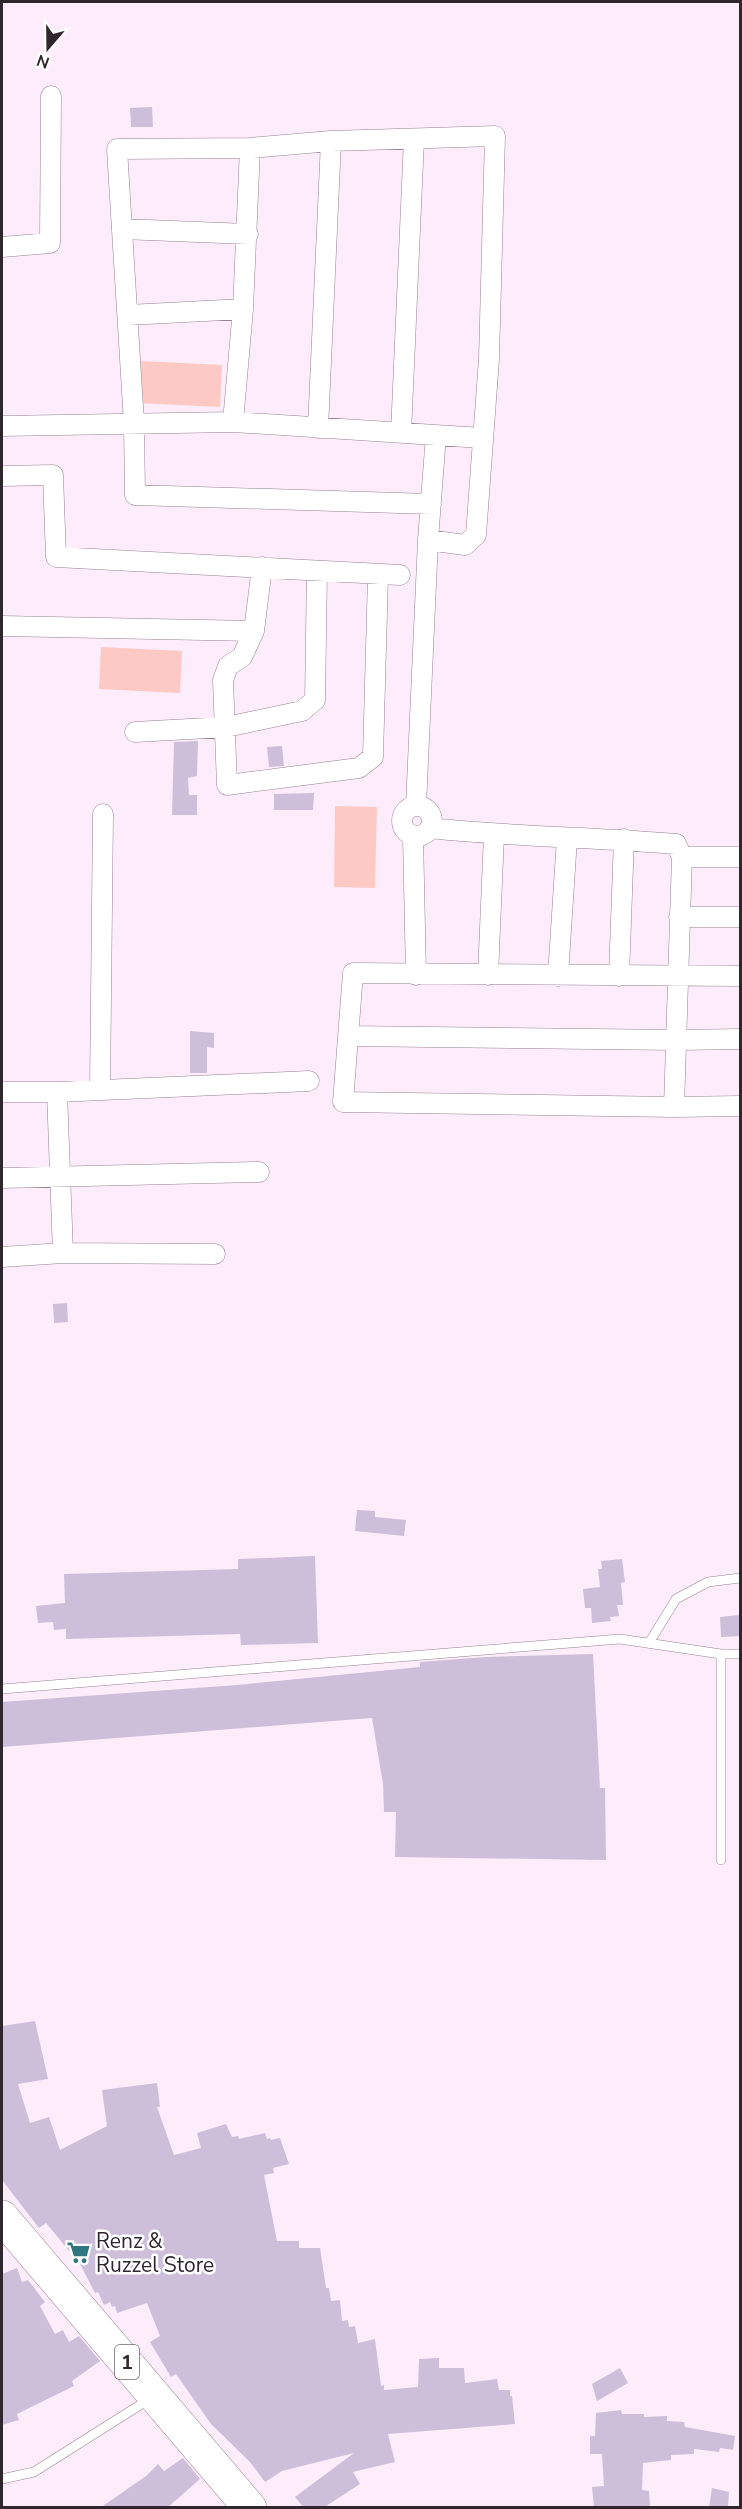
<svg xmlns="http://www.w3.org/2000/svg" width="742" height="2509" viewBox="0 0 742 2509" font-family="'Nunito Sans',sans-serif">
<style>
.green{fill:#fdc9c5}
.building{fill:#cdbfda}
.lines{fill:none;stroke-linecap:round;stroke-linejoin:round}
.lane-casing{stroke:#978092;stroke-width:10}
.street-casing{stroke:#978092;stroke-width:21}
.highway-casing{stroke:#978092;stroke-width:34}
.lane{stroke:#fff;stroke-width:9}
.street{stroke:#fff;stroke-width:20}
.highway{stroke:#fff;stroke-width:33}
.labels{text-anchor:middle;stroke-width:5;stroke-linejoin:round;paint-order:stroke}
.shield{fill:#fff;stroke:#6e676c;stroke-width:1.5}
.shield-label{font-size:20px;font-weight:bold;fill:#30262d}
.poi-label{font-size:21px;fill:#30262d;stroke:#fff;text-anchor:start}
</style>
<rect width="100%" height="100%" fill="#fdedfa"/>
<!-- green -->
<path class="green" d="M 141,361 L 222,365 L 220,407 L 139,403 Z
M 101,647 L 182,651 L 180,693 L 99,689 Z
M 335,806 L 377,807 L 375,888 L 334,887 Z"/>
<!-- building -->
<path class="building" d="M 152,107 L 153,127 L 131,127 L 130,108 Z
M 198,741 L 197,776 L 188,778 L 189,795 L 197,795 L 197,815 L 172,815 L 174,742 Z
M 282,746 L 284,766 L 269,767 L 267,747 Z
M 314,793 L 313,810 L 274,810 L 274,794 Z
M 190,1031 L 214,1033 L 214,1048 L 207,1047 L 207,1073 L 190,1073 Z
M 67,1303 L 68,1322 L 54,1323 L 53,1304 Z
M 357,1510 L 375,1511 L 375,1517 L 406,1520 L 404,1536 L 355,1531 Z
M 315,1556 L 318,1643 L 241,1645 L 240,1634 L 66,1639 L 66,1629 L 54,1630 L 53,1622 L 38,1623 L 36,1606 L 65,1603 L 64,1574 L 238,1569 L 238,1559 Z
M 622,1559 L 625,1582 L 621,1583 L 623,1605 L 617,1605 L 619,1616 L 610,1617 L 611,1621 L 592,1623 L 591,1608 L 585,1608 L 583,1589 L 600,1587 L 598,1569 L 602,1569 L 601,1561 Z
M 739,1615 L 741,1636 L 721,1637 L 720,1617 Z
M 593,1654 L 600,1788 L 605,1788 L 606,1860 L 395,1857 L 396,1812 L 384,1812 L 383,1784 L 372,1718 L 2,1747 L 2,1702 L 237,1685 L 420,1667 L 420,1662 L 485,1657 Z
M 35,2021 L 48,2079 L 18,2084 L 30,2123 L 49,2117 L 60,2150 L 107,2126 L 102,2090 L 157,2083 L 160,2107 L 157,2107 L 174,2155 L 201,2148 L 197,2133 L 226,2124 L 232,2137 L 238,2136 L 239,2139 L 265,2133 L 267,2139 L 270,2138 L 271,2140 L 280,2138 L 289,2164 L 273,2168 L 274,2173 L 264,2175 L 277,2241 L 299,2241 L 299,2248 L 320,2248 L 326,2288 L 329,2288 L 331,2301 L 340,2300 L 342,2321 L 348,2320 L 349,2327 L 355,2326 L 358,2343 L 375,2339 L 381,2386 L 384,2385 L 384,2390 L 418,2387 L 419,2359 L 439,2358 L 439,2368 L 464,2368 L 465,2383 L 497,2379 L 499,2390 L 510,2390 L 510,2396 L 512,2396 L 515,2424 L 388,2434 L 395,2462 L 353,2472 L 360,2484 L 323,2508 L 304,2508 L 295,2497 L 354,2453 L 282,2471 L 265,2482 L 250,2462 L 211,2424 L 176,2374 L 171,2377 L 150,2342 L 160,2336 L 147,2303 L 117,2313 L 115,2306 L 112,2307 L 110,2302 L 104,2305 L 98,2292 L 95,2293 L 80,2264 L 46,2223 L 39,2228 L 2,2180 L 2,2026 Z
M 17,2268 L 22,2282 L 28,2280 L 45,2302 L 40,2306 L 55,2334 L 63,2330 L 69,2342 L 79,2336 L 100,2361 L 72,2381 L 74,2386 L 17,2414 L 19,2420 L 2,2425 L 2,2274 Z
M 620,2368 L 628,2383 L 597,2401 L 592,2384 Z
M 621,2410 L 622,2414 L 644,2414 L 644,2417 L 667,2416 L 667,2421 L 684,2422 L 685,2427 L 735,2436 L 733,2450 L 720,2448 L 719,2452 L 694,2449 L 694,2454 L 671,2455 L 671,2460 L 643,2463 L 642,2490 L 649,2491 L 650,2508 L 594,2508 L 592,2487 L 604,2486 L 602,2454 L 590,2454 L 590,2436 L 595,2436 L 596,2413 Z
M 183,2458 L 200,2479 L 167,2508 L 100,2508 L 146,2476 L 158,2464 L 164,2471 Z
M 712,2488 L 729,2492 L 728,2508 L 709,2508 Z"/>
<g class="lines">
<defs>
<path id="lane" d="M 649,1643 L 676,1599 L 708,1582 L 740,1578
M 721,1654 L 740,1654
M 2,1689 L 620,1639 L 721,1654 L 721,1860
M 2,2479 L 34,2472 L 151,2398"/>
<path id="street" d="M 122,229 L 248,234
M 2,247 L 50,243 L 51,96
M 128,315 L 243,309
M 233,422 L 243,309 L 250,148
M 2,426 L 233,422 L 482,438
M 318,428 L 331,141
M 401,433 L 414,139
M 2,476 L 53,475 L 56,557 L 400,575
M 428,540 L 465,545 L 476,535 L 489,359 L 495,136 L 331,141 L 250,148 L 117,149 L 134,423 L 135,495 L 431,504
M 262,567 L 254,631 L 242,657 L 228,666 L 223,680 L 227,785 L 359,768 L 373,757 L 378,575
M 2,626 L 254,631
M 135,732 L 226,727 L 302,711 L 315,700 L 317,571
M 416,806 L 428,540 L 436,435
M402 821a15 15 0 1 1 30 0a15 15 0 1 1-30 0Z
M 430,828 C 512,837 594,837 676,844 L 682,857 L 674,1107
M 413,836 L 416,975
M 682,857 L 740,857
M 679,917 L 740,917
M 488,975 L 494,835
M 558,976 L 567,838
M 619,976 L 624,839
M 740,976 L 353,973 L 343,1102 L 674,1107 L 740,1106
M 349,1036 L 677,1040 L 740,1039
M 100,1090 L 103,814
M 2,1092 L 57,1092 L 309,1081
M 57,1092 L 63,1253
M 2,1178 L 259,1172
M 2,1257 L 63,1253 L 215,1254"/>
<path id="highway" d="M 2,2217 L 250,2508"/>
</defs>
<!-- lane casing -->
<use href="#lane" class="lane-casing"/>
<!-- street casing -->
<use href="#street" class="street-casing"/>
<!-- highway casing -->
<use href="#highway" class="highway-casing"/>
<!-- lane -->
<use href="#lane" class="lane"/>
<!-- street -->
<use href="#street" class="street"/>
<!-- highway -->
<use href="#highway" class="highway"/>
</g>
<!-- icons -->
<defs>
<symbol id="supermarket-bare" viewBox="-9 -9 18 18"><path d="M-6-5.5h2.5l.6 2H6L4.5 2H-2.5L-4.4-4H-6ZM-1.5 3.2a1.3 1.3 0 1 0 .1 0ZM3 3.2a1.3 1.3 0 1 0 .1 0Z" fill="#2f7681" stroke="#fff" stroke-width="2.5" paint-order="stroke"/></symbol>
</defs>
<g fill-rule="evenodd">
<use href="#supermarket-bare" x="62" y="2236" width="33" height="33"/>
</g>
<g class="labels">
<!-- shield labels -->
<rect class="shield" x="115" y="2345" width="24" height="34" rx="4.5"/>
<g class="shield-label">
<text x="127" y="2369">1</text>
</g>
<!-- poi labels -->
<g class="poi-label">
<text x="96" y="2248">Renz &amp;<tspan x="96" dy="24">Ruzzel Store</tspan></text>
</g>
</g>
<!-- border -->
<rect width="742" height="2509" fill="none" stroke="#30262d" stroke-width="6"/>
<!-- north arrow -->
<g transform="translate(48 48) rotate(200)" stroke="#ffffff" stroke-width="4.5" paint-order="stroke">
<path d="M0-4.5L10 22L0 15L-10 22Z" fill="#30262d"/>
<text y="-9" font-size="16" font-weight="bold" text-anchor="middle" fill="#30262d">N</text>
</g>
</svg>
